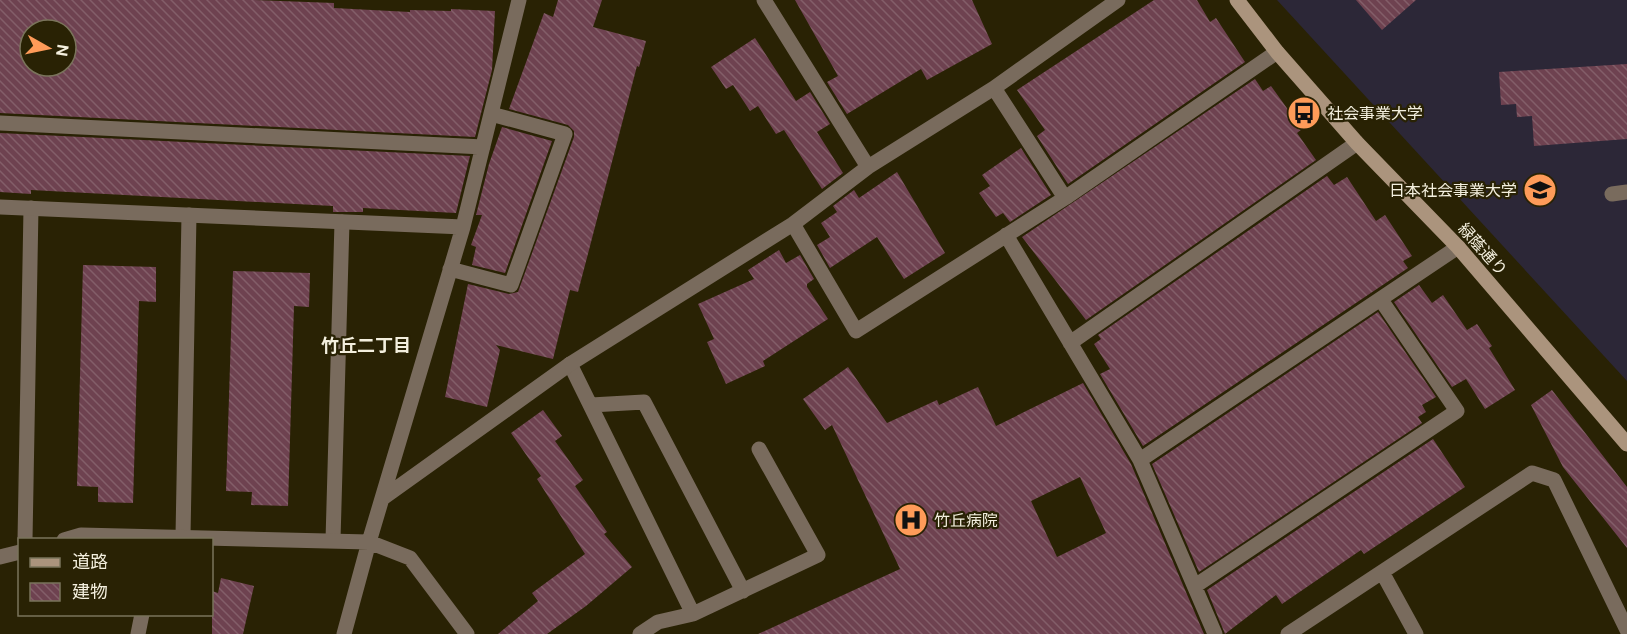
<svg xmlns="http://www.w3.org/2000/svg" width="1627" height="634" viewBox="0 0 1627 634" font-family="'DM Sans','Noto Sans JP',sans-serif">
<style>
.education{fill:#2c2737}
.building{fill:url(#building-back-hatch);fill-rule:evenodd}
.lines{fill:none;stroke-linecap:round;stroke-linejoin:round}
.lane{stroke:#796b5d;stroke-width:15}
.street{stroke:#796b5d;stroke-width:15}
.secondary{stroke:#ab947d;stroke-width:15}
.labels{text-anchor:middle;stroke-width:4.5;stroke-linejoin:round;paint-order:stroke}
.poi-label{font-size:16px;fill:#f3efde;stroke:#292204;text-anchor:start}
.street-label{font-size:16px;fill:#f3efde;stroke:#292204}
.neighbourhood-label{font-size:18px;font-weight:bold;fill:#f3efde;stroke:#292204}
</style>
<defs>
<pattern id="building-back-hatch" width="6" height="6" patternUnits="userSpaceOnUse" patternTransform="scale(1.5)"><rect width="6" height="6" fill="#6e4250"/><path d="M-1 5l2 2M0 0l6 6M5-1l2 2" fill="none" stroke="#835e69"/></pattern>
</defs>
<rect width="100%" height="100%" fill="#292204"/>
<!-- education -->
<path class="education" d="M 1277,0 L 1627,0 L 1627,381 Z"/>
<!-- building -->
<path class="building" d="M 0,0 L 254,0 L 334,3 L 334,8 L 410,12 L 410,10 L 451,11 L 451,9 L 495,11 L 492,70 L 475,137 L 0,113 ZM 30,30 L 66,30 L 66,66 L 30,66 Z
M 558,0 L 602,0 L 593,27 L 646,41 L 639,67 L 637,66 L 578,292 L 570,290 L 553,359 L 496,345 L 500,350 L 487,407 L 445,397 L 468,284 L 509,294 L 518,292 L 574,137 L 574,131 L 568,125 L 509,109 L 544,13 L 553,17 Z
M 795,0 L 972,0 L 992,44 L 927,80 L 921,69 L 847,114 L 827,82 L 838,76 Z
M 1154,0 L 1197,0 L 1210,22 L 1216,18 L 1245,62 L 1068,184 L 1037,136 L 1045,130 L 1017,90 Z
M 1356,0 L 1416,0 L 1382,30 Z
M 755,38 L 796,101 L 810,92 L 830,124 L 817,132 L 843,173 L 822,189 L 784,130 L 776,134 L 758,106 L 750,111 L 733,85 L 726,89 L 711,67 Z
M 1627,64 L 1627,139 L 1534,146 L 1532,116 L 1517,117 L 1516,104 L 1501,105 L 1499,72 Z
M 1255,79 L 1263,91 L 1271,86 L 1302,129 L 1297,133 L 1316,160 L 1086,320 L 1022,237 Z
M 502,127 L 552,141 L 505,273 L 472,265 L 476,247 L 471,245 L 482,215 L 476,215 L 489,164 Z
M 0,133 L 470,156 L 456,213 L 363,208 L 363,212 L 333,212 L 333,206 L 31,190 L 31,194 L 0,192 Z
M 1021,148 L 1051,195 L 1010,222 L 1003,213 L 996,217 L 979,193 L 990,186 L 982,175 Z
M 897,172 L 945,253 L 904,279 L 877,237 L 830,268 L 817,245 L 830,237 L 821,223 L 837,212 L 833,206 L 854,190 L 859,198 Z
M 1327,176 L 1334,185 L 1347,177 L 1376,221 L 1385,215 L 1412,256 L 1403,261 L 1408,268 L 1143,446 L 1100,374 L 1110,369 L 1094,344 L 1101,339 L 1098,335 Z
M 779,250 L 786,263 L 800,255 L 814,279 L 807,284 L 807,287 L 828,319 L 763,361 L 765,366 L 726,384 L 707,342 L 714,339 L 698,304 L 754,279 L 748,270 Z
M 83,265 L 156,267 L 156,302 L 139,301 L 133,503 L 98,502 L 98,487 L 77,486 Z
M 233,271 L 310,273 L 309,307 L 294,306 L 288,506 L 251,505 L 252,492 L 226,491 Z
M 1419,285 L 1432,303 L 1443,295 L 1467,330 L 1477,324 L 1492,346 L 1489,348 L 1515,390 L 1485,409 L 1466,379 L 1452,387 L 1394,302 Z
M 1378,312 L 1436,397 L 1422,405 L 1426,412 L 1418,417 L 1422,423 L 1199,572 L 1152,464 Z
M 848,367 L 887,423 L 937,400 L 939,405 L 978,387 L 996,426 L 1083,383 L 1131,464 L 1204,634 L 758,634 L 900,569 L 832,425 L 825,430 L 803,399 ZM 1080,477 L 1106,533 L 1057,557 L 1031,501 Z
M 1552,390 L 1627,487 L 1627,548 L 1563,467 L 1531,405 Z
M 543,410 L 562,436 L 555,441 L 583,480 L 575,486 L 607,532 L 604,534 L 632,567 L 586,606 L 547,634 L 498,634 L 538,601 L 532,593 L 585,554 L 537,479 L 541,476 L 511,433 Z
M 1433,439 L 1465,487 L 1364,554 L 1361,550 L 1282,604 L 1276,595 L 1225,634 L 1207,590 Z
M 221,578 L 254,586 L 243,634 L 212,634 L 212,591 L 218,593 Z"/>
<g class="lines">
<!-- lane -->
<path class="lane" d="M 1612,194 L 1627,192
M 570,364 L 693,614
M 591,405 L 644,402 L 743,591
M 183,536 L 189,215
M 25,540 L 31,208
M 333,540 L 342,222
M 138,634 L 142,614
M 640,634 L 658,622 L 693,614 L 818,555 L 759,449"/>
<!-- street -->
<path class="street" d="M 764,0 L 868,167
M 994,88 L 1065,198
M 0,123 L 483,147
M 0,207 L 463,227
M 793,224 L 856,331 L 1065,198 L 1277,52
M 1006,235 L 1140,460 L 1215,634
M 450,269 L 511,285 L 565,134 L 491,114
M 1070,343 L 1357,143
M 1140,460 L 1458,247
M 383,498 L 570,364 L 793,224 L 868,167 L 994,88 L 1118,0
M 64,540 L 81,535 L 369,542 L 410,558 L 467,634
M 0,557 L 20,552
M 1382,572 L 1416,634
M 1195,586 L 1457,411 L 1381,300
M 344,634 L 369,542 L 463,227 L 519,0
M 1288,634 L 1532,473 L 1554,480 L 1627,630"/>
<!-- secondary -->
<path class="secondary" d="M 1237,0 L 1277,52 L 1357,143 L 1458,247 L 1627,444"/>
</g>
<!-- icons -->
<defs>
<symbol id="bus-disc" viewBox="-11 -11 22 22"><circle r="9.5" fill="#fe9b59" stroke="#292204"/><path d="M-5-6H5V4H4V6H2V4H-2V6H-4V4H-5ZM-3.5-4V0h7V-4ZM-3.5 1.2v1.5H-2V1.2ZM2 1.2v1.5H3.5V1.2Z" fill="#111"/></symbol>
<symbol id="university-disc" viewBox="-11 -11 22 22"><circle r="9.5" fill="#fe9b59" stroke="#292204"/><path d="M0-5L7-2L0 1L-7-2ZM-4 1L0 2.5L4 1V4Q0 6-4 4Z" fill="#111"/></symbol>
<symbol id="hospital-disc" viewBox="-11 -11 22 22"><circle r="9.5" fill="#fe9b59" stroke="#292204"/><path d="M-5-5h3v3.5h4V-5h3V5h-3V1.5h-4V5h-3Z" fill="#111"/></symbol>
</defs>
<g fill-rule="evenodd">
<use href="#bus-disc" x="1285" y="94" width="38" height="38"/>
<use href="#university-disc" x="1521" y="171" width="38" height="38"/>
<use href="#hospital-disc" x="892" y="501" width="38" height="38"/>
</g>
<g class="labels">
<!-- poi labels -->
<g class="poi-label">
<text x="1327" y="119">社会事業大学</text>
<text x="1517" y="196" text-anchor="end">日本社会事業大学</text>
<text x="934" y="526">竹丘病院</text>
</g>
<!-- street labels -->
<g class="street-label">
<text transform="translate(1483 249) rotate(48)" y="6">緑蔭通り</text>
</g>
<!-- neighbourhood labels -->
<g class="neighbourhood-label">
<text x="366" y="352">竹丘二丁目</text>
</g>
</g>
<!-- legend -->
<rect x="18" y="538" width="195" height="78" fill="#292204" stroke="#7a745b" stroke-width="1.5"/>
<rect x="30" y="558" width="30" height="9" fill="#ab947d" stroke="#7a745b" stroke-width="1.5"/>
<text x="72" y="568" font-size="18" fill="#f3efde">道路</text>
<rect x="30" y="583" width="30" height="18" fill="url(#building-back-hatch)" stroke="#7a745b" stroke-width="1.5"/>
<text x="72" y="598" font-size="18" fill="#f3efde">建物</text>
<!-- north arrow -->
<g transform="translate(48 48) rotate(99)"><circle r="28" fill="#292204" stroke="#7a745b" stroke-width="1.5"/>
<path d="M0-4.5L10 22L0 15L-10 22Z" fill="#fe9b59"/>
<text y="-9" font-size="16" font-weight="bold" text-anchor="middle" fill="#f3efde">N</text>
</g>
</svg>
